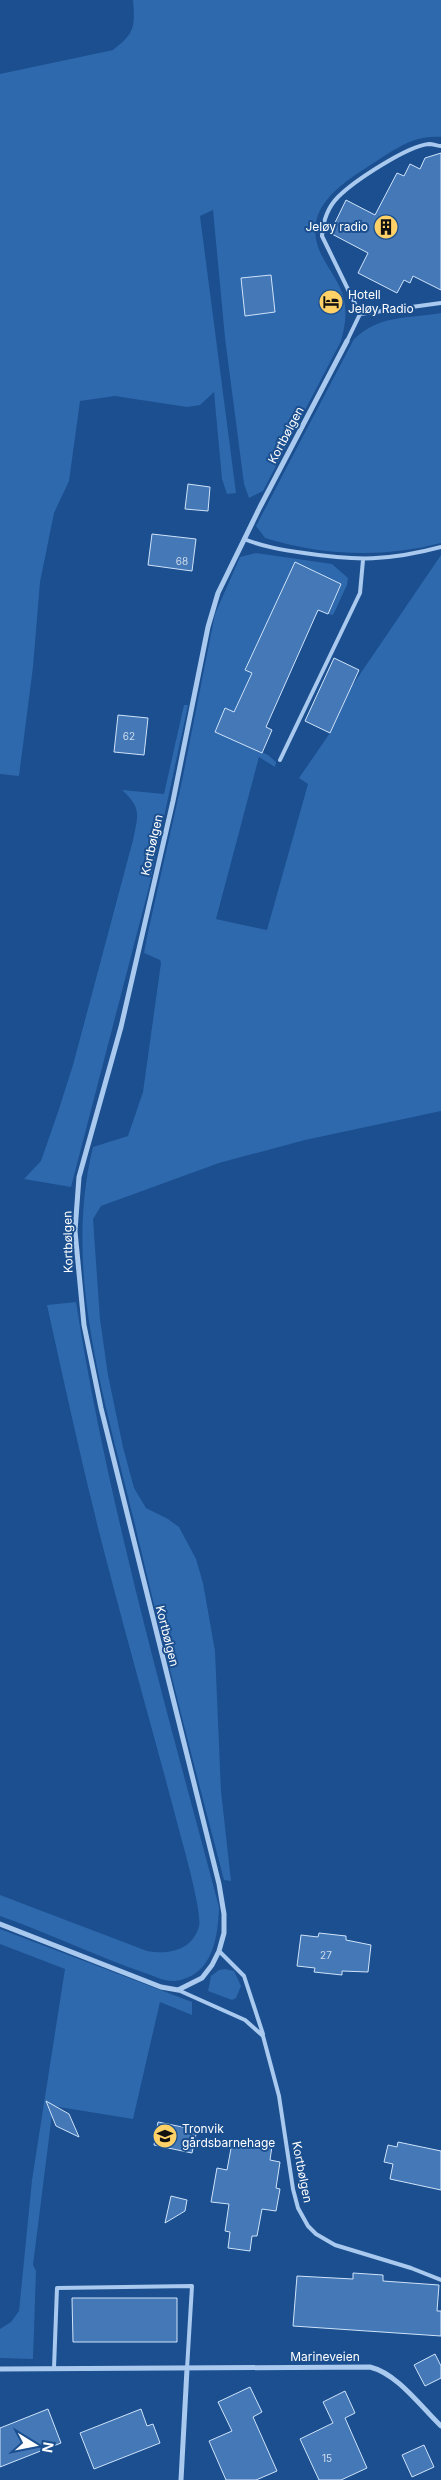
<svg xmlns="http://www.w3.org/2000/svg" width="441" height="2480" viewBox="0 0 441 2480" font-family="Inter,sans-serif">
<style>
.green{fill:#2e69ad}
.building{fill:#4478b7;stroke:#cfe3fa}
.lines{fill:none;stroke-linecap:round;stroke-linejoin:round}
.service{stroke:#a9c9ee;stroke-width:4}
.minor{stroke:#a9c9ee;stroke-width:5}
.labels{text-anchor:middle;stroke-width:4;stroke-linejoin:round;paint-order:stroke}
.number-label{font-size:10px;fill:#d0dded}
.poi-label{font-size:12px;fill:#fff;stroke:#1b4f8f;text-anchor:start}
.street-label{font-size:12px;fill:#fff;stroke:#1b4f8f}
</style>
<rect width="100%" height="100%" fill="#1b4f8f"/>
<!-- green -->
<path class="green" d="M 133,0 L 441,0 L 441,137 C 414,134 394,150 372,164 C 339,185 299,211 322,256 C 329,270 341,284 344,300 C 347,314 345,327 341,341 L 263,491 L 249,498 L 244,484 L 225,338 L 213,210 L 200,216 L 236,493 L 227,494 L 222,479 L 214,392 L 200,405 L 187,407 L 115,396 L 80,401 L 69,481 L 54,513 L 40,582 L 33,667 L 19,776 L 0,774 L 0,74 L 113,50 C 135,33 135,27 133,0 Z
M 441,313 L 441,543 C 383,558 323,556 265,538 L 256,526 L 354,339 C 381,314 408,319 441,313 Z
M 256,553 L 332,564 L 348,578 L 347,585 L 333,615 L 328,614 L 341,584 L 295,563 L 245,670 L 252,673 L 234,712 L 225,709 L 215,731 L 268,755 L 276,762 L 275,767 L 259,757 L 216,919 L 267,930 L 308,784 L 299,778 L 330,733 L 352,686 L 441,555 L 441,1111 L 305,1140 L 219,1163 L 101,1206 L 93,1219 L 100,1319 L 108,1375 L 123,1447 L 134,1488 L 146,1508 L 168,1519 L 179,1527 L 196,1559 L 203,1583 L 215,1651 L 221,1791 L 231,1881 L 224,1880 C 193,1762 163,1644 135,1525 C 106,1403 62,1272 93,1147 L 128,1136 L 143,1092 L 161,963 L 160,960 L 144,953 L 148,932 L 182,781 L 215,614 L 240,557 Z
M 184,705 L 188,705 L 149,887 L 71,1187 L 24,1179 L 41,1161 L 58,1112 L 73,1065 L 133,840 C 138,815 142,808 122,790 L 164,794 Z
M 76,1302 C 108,1506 166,1707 219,1907 C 218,1937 213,1976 175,1981 C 164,1982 152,1975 142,1972 C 94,1955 48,1933 0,1916 L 0,1895 L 147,1951 C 169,1955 193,1950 199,1926 C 202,1914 186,1855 182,1841 C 159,1753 134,1666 111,1578 C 87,1488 67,1396 47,1305 Z
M 0,1929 L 192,2002 L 192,2015 L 160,2002 L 133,2119 L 53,2106 L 33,2265 L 36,2271 L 33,2359 L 0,2358 L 0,2329 L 11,2322 L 19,2311 L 32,2180 L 65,1969 L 0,1944 Z
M 225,1969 L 234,1971 L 241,1986 L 236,1998 L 232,2000 L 208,1991 L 211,1976 L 219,1970 Z"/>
<!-- building -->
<path class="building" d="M 441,153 L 441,290 L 413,276 L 410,283 L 404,280 L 397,293 L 358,273 L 368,253 L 330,233 L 346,200 L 375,215 L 397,173 L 404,176 L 410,164 L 420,169 L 425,158 Z
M 271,275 L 275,312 L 245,316 L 241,278 Z
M 188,484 L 210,487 L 208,511 L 185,509 Z
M 152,534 L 196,539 L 192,571 L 148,565 Z
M 295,562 L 341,584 L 328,614 L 318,610 L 266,727 L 272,730 L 262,753 L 215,732 L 225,708 L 234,712 L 252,673 L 245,670 Z
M 334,658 L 359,670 L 330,733 L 305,721 Z
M 118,715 L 148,718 L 144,755 L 114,752 Z
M 319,1933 L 346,1936 L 346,1940 L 371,1945 L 368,1972 L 342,1971 L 342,1975 L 314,1972 L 315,1968 L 297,1966 L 301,1935 L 318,1937 Z
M 46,2101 L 69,2114 L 79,2137 L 56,2126 Z
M 158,2122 L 197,2130 L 192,2153 L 154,2145 Z
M 239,2141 L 272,2146 L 270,2160 L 280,2162 L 276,2188 L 280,2189 L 276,2211 L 262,2209 L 257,2236 L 252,2236 L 250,2251 L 228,2248 L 230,2232 L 225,2231 L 229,2204 L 211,2202 L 217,2168 L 227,2170 L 232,2143 L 239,2145 Z
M 398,2142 L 441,2151 L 441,2190 L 390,2179 L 393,2164 L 384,2162 L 388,2145 L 397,2147 Z
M 171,2196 L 187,2200 L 185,2211 L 165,2223 Z
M 353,2273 L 383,2275 L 383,2281 L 439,2285 L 437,2311 L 441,2311 L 441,2336 L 293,2326 L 297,2276 L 353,2279 Z
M 72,2298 L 177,2298 L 177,2342 L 73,2342 Z
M 435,2354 L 441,2366 L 441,2378 L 425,2386 L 414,2365 Z
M 250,2387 L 262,2412 L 253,2417 L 277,2471 L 256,2480 L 226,2480 L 209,2441 L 232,2431 L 218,2402 Z
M 345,2391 L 355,2413 L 345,2418 L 367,2468 L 341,2480 L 319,2480 L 300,2439 L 333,2423 L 323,2402 Z
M 48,2409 L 61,2443 L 0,2467 L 0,2428 Z
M 141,2409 L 147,2426 L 153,2424 L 160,2443 L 94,2469 L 80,2433 Z
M 424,2445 L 434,2467 L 412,2477 L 402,2455 Z"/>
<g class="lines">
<!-- service -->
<path class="service" d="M 360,314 L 322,236 C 323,222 328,207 338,197 C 354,181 407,146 429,144 C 433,144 438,146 441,146
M 360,314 L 441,303
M 347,341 L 360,314
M 244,539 C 264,547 283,550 304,553 C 356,561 389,561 441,547
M 280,760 L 360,593 L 363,560
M 219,1951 L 244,1976 L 263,2034
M 178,1990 L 245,2020 L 263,2036 L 279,2096 L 293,2189 L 298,2208 L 308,2226 L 316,2234 L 335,2245 L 411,2268 L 441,2280
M 54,2368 L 57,2288 L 192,2286 L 187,2369"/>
<!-- minor -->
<path class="minor" d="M 0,1924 L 161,1987 L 178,1990 L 202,1978 L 212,1965 L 219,1951 L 224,1933 L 224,1914 L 219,1884 L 101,1408 L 84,1325 L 75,1231 L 79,1177 L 121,1027 L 173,801 L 208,627 L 218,593 L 260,507 L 347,341
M 0,2369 L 370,2367 C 398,2374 421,2407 441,2426
M 181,2480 L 187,2369"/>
</g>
<!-- icons -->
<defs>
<symbol id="building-disc" viewBox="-11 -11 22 22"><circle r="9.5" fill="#ffd166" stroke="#1b4f8f"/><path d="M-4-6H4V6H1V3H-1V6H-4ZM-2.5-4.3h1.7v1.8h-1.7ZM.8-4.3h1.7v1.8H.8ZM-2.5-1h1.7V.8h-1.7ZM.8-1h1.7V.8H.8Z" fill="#111"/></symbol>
<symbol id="hotel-disc" viewBox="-11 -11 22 22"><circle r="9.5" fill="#ffd166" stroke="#1b4f8f"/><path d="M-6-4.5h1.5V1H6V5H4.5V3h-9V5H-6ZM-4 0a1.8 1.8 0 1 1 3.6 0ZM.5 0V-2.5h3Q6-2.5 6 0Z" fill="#111"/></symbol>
<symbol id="school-disc" viewBox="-11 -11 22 22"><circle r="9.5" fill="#ffd166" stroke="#1b4f8f"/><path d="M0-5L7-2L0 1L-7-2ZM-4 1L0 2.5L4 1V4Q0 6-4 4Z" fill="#111"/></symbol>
</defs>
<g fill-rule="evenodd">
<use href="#building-disc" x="372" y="213" width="28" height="28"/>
<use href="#hotel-disc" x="317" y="288" width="28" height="28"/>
<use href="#school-disc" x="151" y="2122" width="28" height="28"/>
</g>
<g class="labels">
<!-- number labels -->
<g class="number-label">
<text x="182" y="565">68</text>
<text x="129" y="740">62</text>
<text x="326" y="1959">27</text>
<text x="327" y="2462">15</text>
</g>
<!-- poi labels -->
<g class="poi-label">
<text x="368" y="231" text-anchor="end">Jeløy radio</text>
<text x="348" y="299">Hotell<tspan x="348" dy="14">Jeløy Radio</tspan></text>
<text x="182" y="2133">Tronvik<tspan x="182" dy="14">gårdsbarnehage</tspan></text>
</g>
<!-- street labels -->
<g class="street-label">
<text transform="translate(286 435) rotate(-62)" y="4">Kortbølgen</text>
<text transform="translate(152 845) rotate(-77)" y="4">Kortbølgen</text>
<text transform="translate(68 1242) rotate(-91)" y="4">Kortbølgen</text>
<text transform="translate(167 1636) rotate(76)" y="4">Kortbølgen</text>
<text transform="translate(302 2172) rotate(79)" y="4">Kortbølgen</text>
<text x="325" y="2361">Marineveien</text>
</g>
</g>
<!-- north arrow -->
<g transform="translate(35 2445) rotate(100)" stroke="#1b4f8f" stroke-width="4" paint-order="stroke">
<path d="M0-4L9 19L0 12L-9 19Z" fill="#ffffff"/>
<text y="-8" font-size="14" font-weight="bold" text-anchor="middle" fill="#ffffff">N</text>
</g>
</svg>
